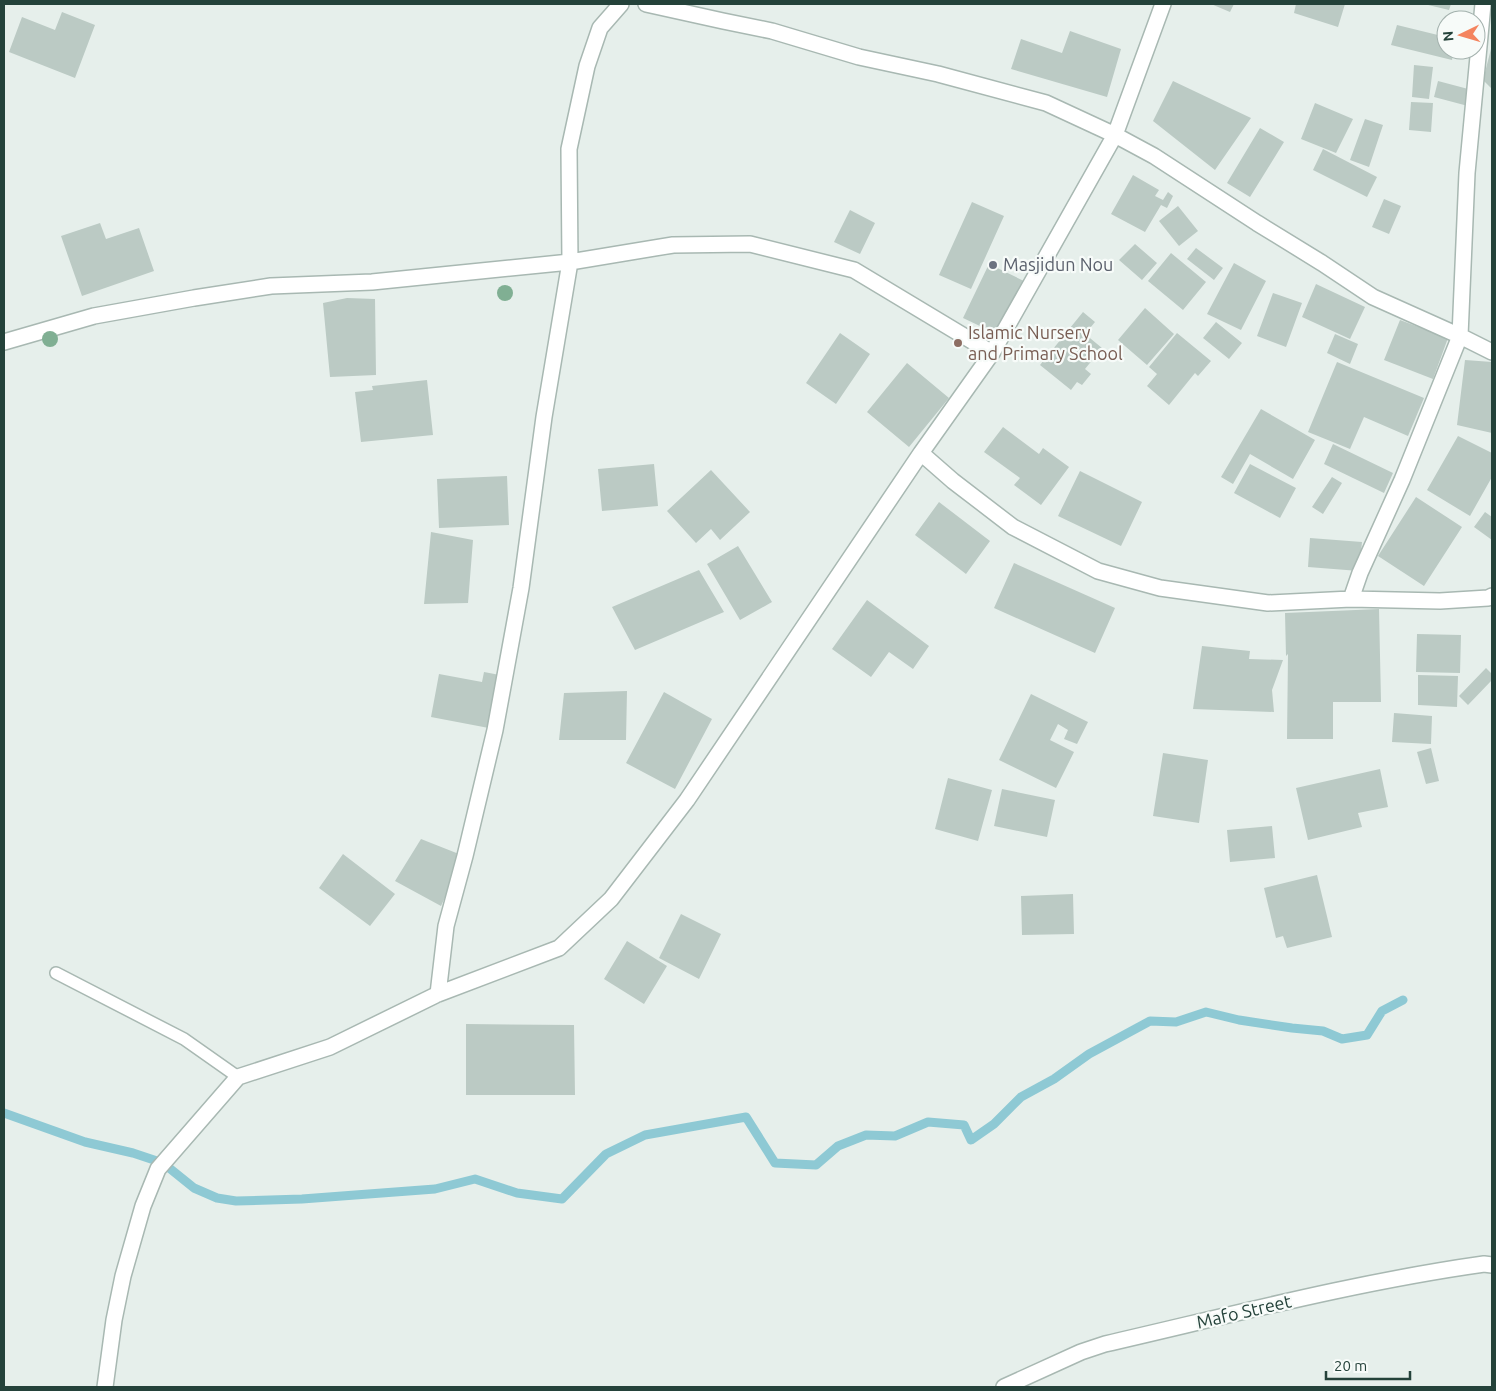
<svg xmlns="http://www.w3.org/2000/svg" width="1496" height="1391" viewBox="0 0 1496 1391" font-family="Ubuntu,sans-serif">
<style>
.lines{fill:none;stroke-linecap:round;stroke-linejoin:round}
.stream{stroke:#8ec9d4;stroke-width:9}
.building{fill:#bbcac4}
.service-casing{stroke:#a8b8b2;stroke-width:14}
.minor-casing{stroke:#a8b8b2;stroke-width:18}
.service{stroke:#fff;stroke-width:11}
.minor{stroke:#fff;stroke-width:15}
.tree{fill:#80af93}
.worship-dot{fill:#6b7280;stroke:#f7fbf9;stroke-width:2}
.education-dot{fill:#8d6e63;stroke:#f7fbf9;stroke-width:2}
.labels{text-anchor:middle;stroke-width:4.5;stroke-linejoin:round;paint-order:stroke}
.worship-label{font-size:18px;fill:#5b616d;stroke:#f7fbf9;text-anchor:start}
.education-label{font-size:18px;fill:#785e54;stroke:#f7fbf9;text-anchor:start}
.street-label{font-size:18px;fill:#24423a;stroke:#f7fbf9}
</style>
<rect width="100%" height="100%" fill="#e6efeb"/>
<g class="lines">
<!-- stream -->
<path class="stream" d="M 4,1113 L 85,1142 L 133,1153 L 163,1163 L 194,1188 L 217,1198 L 236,1201 L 302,1199 L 435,1189 L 475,1179 L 517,1193 L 562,1199 L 606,1154 L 645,1135 L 746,1117 L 775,1163 L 816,1165 L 838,1146 L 866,1135 L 895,1136 L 928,1122 L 964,1125 L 971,1140 L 994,1124 L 1021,1097 L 1054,1079 L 1089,1054 L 1150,1021 L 1176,1022 L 1206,1012 L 1239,1020 L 1292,1028 L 1323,1031 L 1342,1039 L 1367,1035 L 1382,1011 L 1403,1000"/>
</g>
<!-- building -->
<path class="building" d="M 1211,4 L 1234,4 L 1230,12 Z
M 1296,4 L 1345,4 L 1338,27 L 1294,13 Z
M 1424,4 L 1451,4 L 1449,10 Z
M 62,12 L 95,25 L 75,78 L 9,52 L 22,17 L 55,30 Z
M 1397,25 L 1446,37 L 1446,50 L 1454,50 L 1452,60 L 1391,45 Z
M 1070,31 L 1121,49 L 1107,97 L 1011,69 L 1021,39 L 1062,53 Z
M 1492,45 L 1492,89 L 1483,80 Z
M 1414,65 L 1433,67 L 1429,99 L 1412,97 Z
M 1173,81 L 1251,118 L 1215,170 L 1153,121 Z
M 1438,81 L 1472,90 L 1468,106 L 1434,97 Z
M 1411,102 L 1433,103 L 1431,132 L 1409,130 Z
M 1315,103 L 1353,119 L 1336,153 L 1301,139 Z
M 1365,119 L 1383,125 L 1369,167 L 1350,160 Z
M 1260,128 L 1284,142 L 1250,197 L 1227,183 Z
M 1323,149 L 1377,177 L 1367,197 L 1313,170 Z
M 1133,175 L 1159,190 L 1155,196 L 1163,200 L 1168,192 L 1173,196 L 1167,208 L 1161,205 L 1145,232 L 1111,214 Z
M 1384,199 L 1401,206 L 1389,234 L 1372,227 Z
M 972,202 L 1004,216 L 971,289 L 939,275 Z
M 1178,206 L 1198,231 L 1179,246 L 1159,221 Z
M 850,210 L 875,223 L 860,254 L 834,242 Z
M 100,223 L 106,239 L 139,228 L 154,271 L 82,296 L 61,236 Z
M 1135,244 L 1157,263 L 1142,280 L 1119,260 Z
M 1196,248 L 1223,268 L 1214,280 L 1187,259 Z
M 1171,253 L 1206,282 L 1183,310 L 1148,281 Z
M 1234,263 L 1266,281 L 1241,330 L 1207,314 Z
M 989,264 L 1026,282 L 1001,336 L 963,318 Z
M 1316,284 L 1365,307 L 1350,339 L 1302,317 Z
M 1273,293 L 1302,303 L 1286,347 L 1257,336 Z
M 347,298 L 375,299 L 376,375 L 330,377 L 323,303 Z
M 1145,308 L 1174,334 L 1147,365 L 1118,340 Z
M 1083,312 L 1095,322 L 1085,334 L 1102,348 L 1085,369 L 1091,374 L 1082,385 L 1077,382 L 1071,390 L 1040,365 Z
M 1400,320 L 1448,338 L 1433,379 L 1384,360 Z
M 1216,322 L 1242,343 L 1229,359 L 1203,338 Z
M 840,333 L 870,354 L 836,404 L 806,383 Z
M 1177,333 L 1211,361 L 1198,376 L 1195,373 L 1169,405 L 1147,386 L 1157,374 L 1149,367 Z
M 1335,334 L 1358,344 L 1350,364 L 1327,353 Z
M 1465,360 L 1492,362 L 1492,433 L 1457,425 Z
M 1337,362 L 1424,398 L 1408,436 L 1364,417 L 1350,449 L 1308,432 Z
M 907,363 L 949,398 L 909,447 L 867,412 Z
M 427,380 L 433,435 L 361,442 L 355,392 L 373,390 L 372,386 Z
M 1261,409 L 1315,440 L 1293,479 L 1250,454 L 1233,484 L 1221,477 Z
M 1003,427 L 1039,454 L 1043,448 L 1069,467 L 1041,505 L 1014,485 L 1020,478 L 984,452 Z
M 1458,436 L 1492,453 L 1492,477 L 1470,516 L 1427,490 Z
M 1333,444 L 1393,473 L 1384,493 L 1324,464 Z
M 654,464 L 658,506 L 602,511 L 598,469 Z
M 1250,464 L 1296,488 L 1280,518 L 1234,493 Z
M 711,470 L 750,512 L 720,540 L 711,529 L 696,543 L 667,511 Z
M 1080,471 L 1142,502 L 1121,546 L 1058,516 Z
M 507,476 L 509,525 L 439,528 L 437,479 Z
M 1332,477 L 1342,483 L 1323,514 L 1312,507 Z
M 1416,497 L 1462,527 L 1424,586 L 1378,556 Z
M 939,502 L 990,541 L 966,574 L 915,535 Z
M 1485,512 L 1492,517 L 1492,540 L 1474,527 Z
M 431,532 L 473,540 L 468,603 L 424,604 Z
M 1310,538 L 1362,542 L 1359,571 L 1308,567 Z
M 738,546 L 772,602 L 740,620 L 707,564 Z
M 1014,563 L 1115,608 L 1095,653 L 994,608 Z
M 699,570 L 724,612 L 635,650 L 612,607 Z
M 867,600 L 929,646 L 913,669 L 889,652 L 871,677 L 832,649 Z
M 1379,609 L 1381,702 L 1333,702 L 1333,739 L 1287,739 L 1288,654 L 1286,656 L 1285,613 Z
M 1417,634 L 1461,635 L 1460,673 L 1416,672 Z
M 1202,646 L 1250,651 L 1249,659 L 1283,660 L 1272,690 L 1274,712 L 1193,709 Z
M 1486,668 L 1492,674 L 1492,680 L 1468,705 L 1459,696 Z
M 484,672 L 505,676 L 494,729 L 431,717 L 439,674 L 482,682 Z
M 1418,675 L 1458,676 L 1457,707 L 1418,705 Z
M 627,691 L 626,740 L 559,740 L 564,693 Z
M 664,692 L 712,719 L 675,789 L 626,763 Z
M 1031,694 L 1088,722 L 1077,744 L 1064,739 L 1068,730 L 1058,724 L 1050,740 L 1074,752 L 1056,788 L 999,760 Z
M 1394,713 L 1432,716 L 1431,744 L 1392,742 Z
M 1431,748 L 1439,781 L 1426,784 L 1417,752 Z
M 1163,753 L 1208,760 L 1199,823 L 1153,816 Z
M 1380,769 L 1388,807 L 1358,813 L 1362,827 L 1308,840 L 1296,788 Z
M 948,778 L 992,790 L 978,841 L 935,829 Z
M 1002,789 L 1055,800 L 1047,837 L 994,826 Z
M 1272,826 L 1275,858 L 1230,862 L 1227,830 Z
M 421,839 L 464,856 L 441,906 L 395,881 Z
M 343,854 L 395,894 L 370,926 L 319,888 Z
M 1317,875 L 1332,937 L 1287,948 L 1283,936 L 1276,938 L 1264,888 Z
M 1073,894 L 1074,934 L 1022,935 L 1021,896 Z
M 681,914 L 721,934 L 699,979 L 659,958 Z
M 627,941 L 667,966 L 644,1004 L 604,979 Z
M 466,1024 L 574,1025 L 575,1095 L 466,1095 Z"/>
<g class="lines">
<defs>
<path id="service" d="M 56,973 L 184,1039 L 238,1077"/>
<path id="minor" d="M 646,4 L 723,21 L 772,31 L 859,57 L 938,74 L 1046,103 L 1115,135 L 1154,156 L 1257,223 L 1322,263 L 1373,297 L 1460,336 L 1492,352
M 4,342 L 94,316 L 194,298 L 271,286 L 372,282 L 570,262 L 673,245 L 750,244 L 854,270 L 992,353
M 921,453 L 953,481 L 1013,527 L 1098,571 L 1160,588 L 1268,603 L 1351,599 L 1440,601 L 1488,598 L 1492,596
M 1351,599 L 1360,573 L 1402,480 L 1460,336 L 1467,173 L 1483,4
M 438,994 L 446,926 L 465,856 L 495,730 L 521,588 L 544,417 L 570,262 L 569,149 L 587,66 L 600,28 L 621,4
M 105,1387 L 114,1320 L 123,1276 L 143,1206 L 158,1169 L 238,1077 L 330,1047 L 438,994 L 559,948 L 611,899 L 687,800 L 921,453 L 992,353 L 1115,135 L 1163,4
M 1004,1387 L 1081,1352 L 1105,1344 C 1231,1315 1356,1282 1484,1264 L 1492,1265"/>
</defs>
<!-- service casing -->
<use href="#service" class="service-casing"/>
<!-- minor casing -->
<use href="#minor" class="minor-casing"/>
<!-- service -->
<use href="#service" class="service"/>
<!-- minor -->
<use href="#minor" class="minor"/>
</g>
<!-- trees -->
<g class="tree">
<circle cx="505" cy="293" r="8"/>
<circle cx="50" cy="339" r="8"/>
</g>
<!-- markers -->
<circle class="worship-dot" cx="993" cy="265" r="5"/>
<circle class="education-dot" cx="958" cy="343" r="5"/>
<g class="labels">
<!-- worship labels -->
<g class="worship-label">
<text x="1003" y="271">Masjidun Nou</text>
</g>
<!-- education labels -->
<g class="education-label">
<text x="968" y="339">Islamic Nursery<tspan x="968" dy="21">and Primary School</tspan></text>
</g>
<!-- street labels -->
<g class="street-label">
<text transform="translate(1244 1312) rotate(-13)" y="6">Mafo Street</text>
</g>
</g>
<!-- border -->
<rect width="1496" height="1391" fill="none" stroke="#24423a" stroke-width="10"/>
<!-- north arrow -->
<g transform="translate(1461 35) rotate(265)"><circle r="24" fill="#f7fbf9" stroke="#a3b1ad"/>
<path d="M0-4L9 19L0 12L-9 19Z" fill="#f4845f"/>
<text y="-8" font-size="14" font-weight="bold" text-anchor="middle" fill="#24423a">N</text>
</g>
<!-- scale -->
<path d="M1326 1371v8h84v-8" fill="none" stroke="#24423a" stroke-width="2.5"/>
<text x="1334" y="1371" font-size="15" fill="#24423a" stroke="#f7fbf9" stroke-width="4" paint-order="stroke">20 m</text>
</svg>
